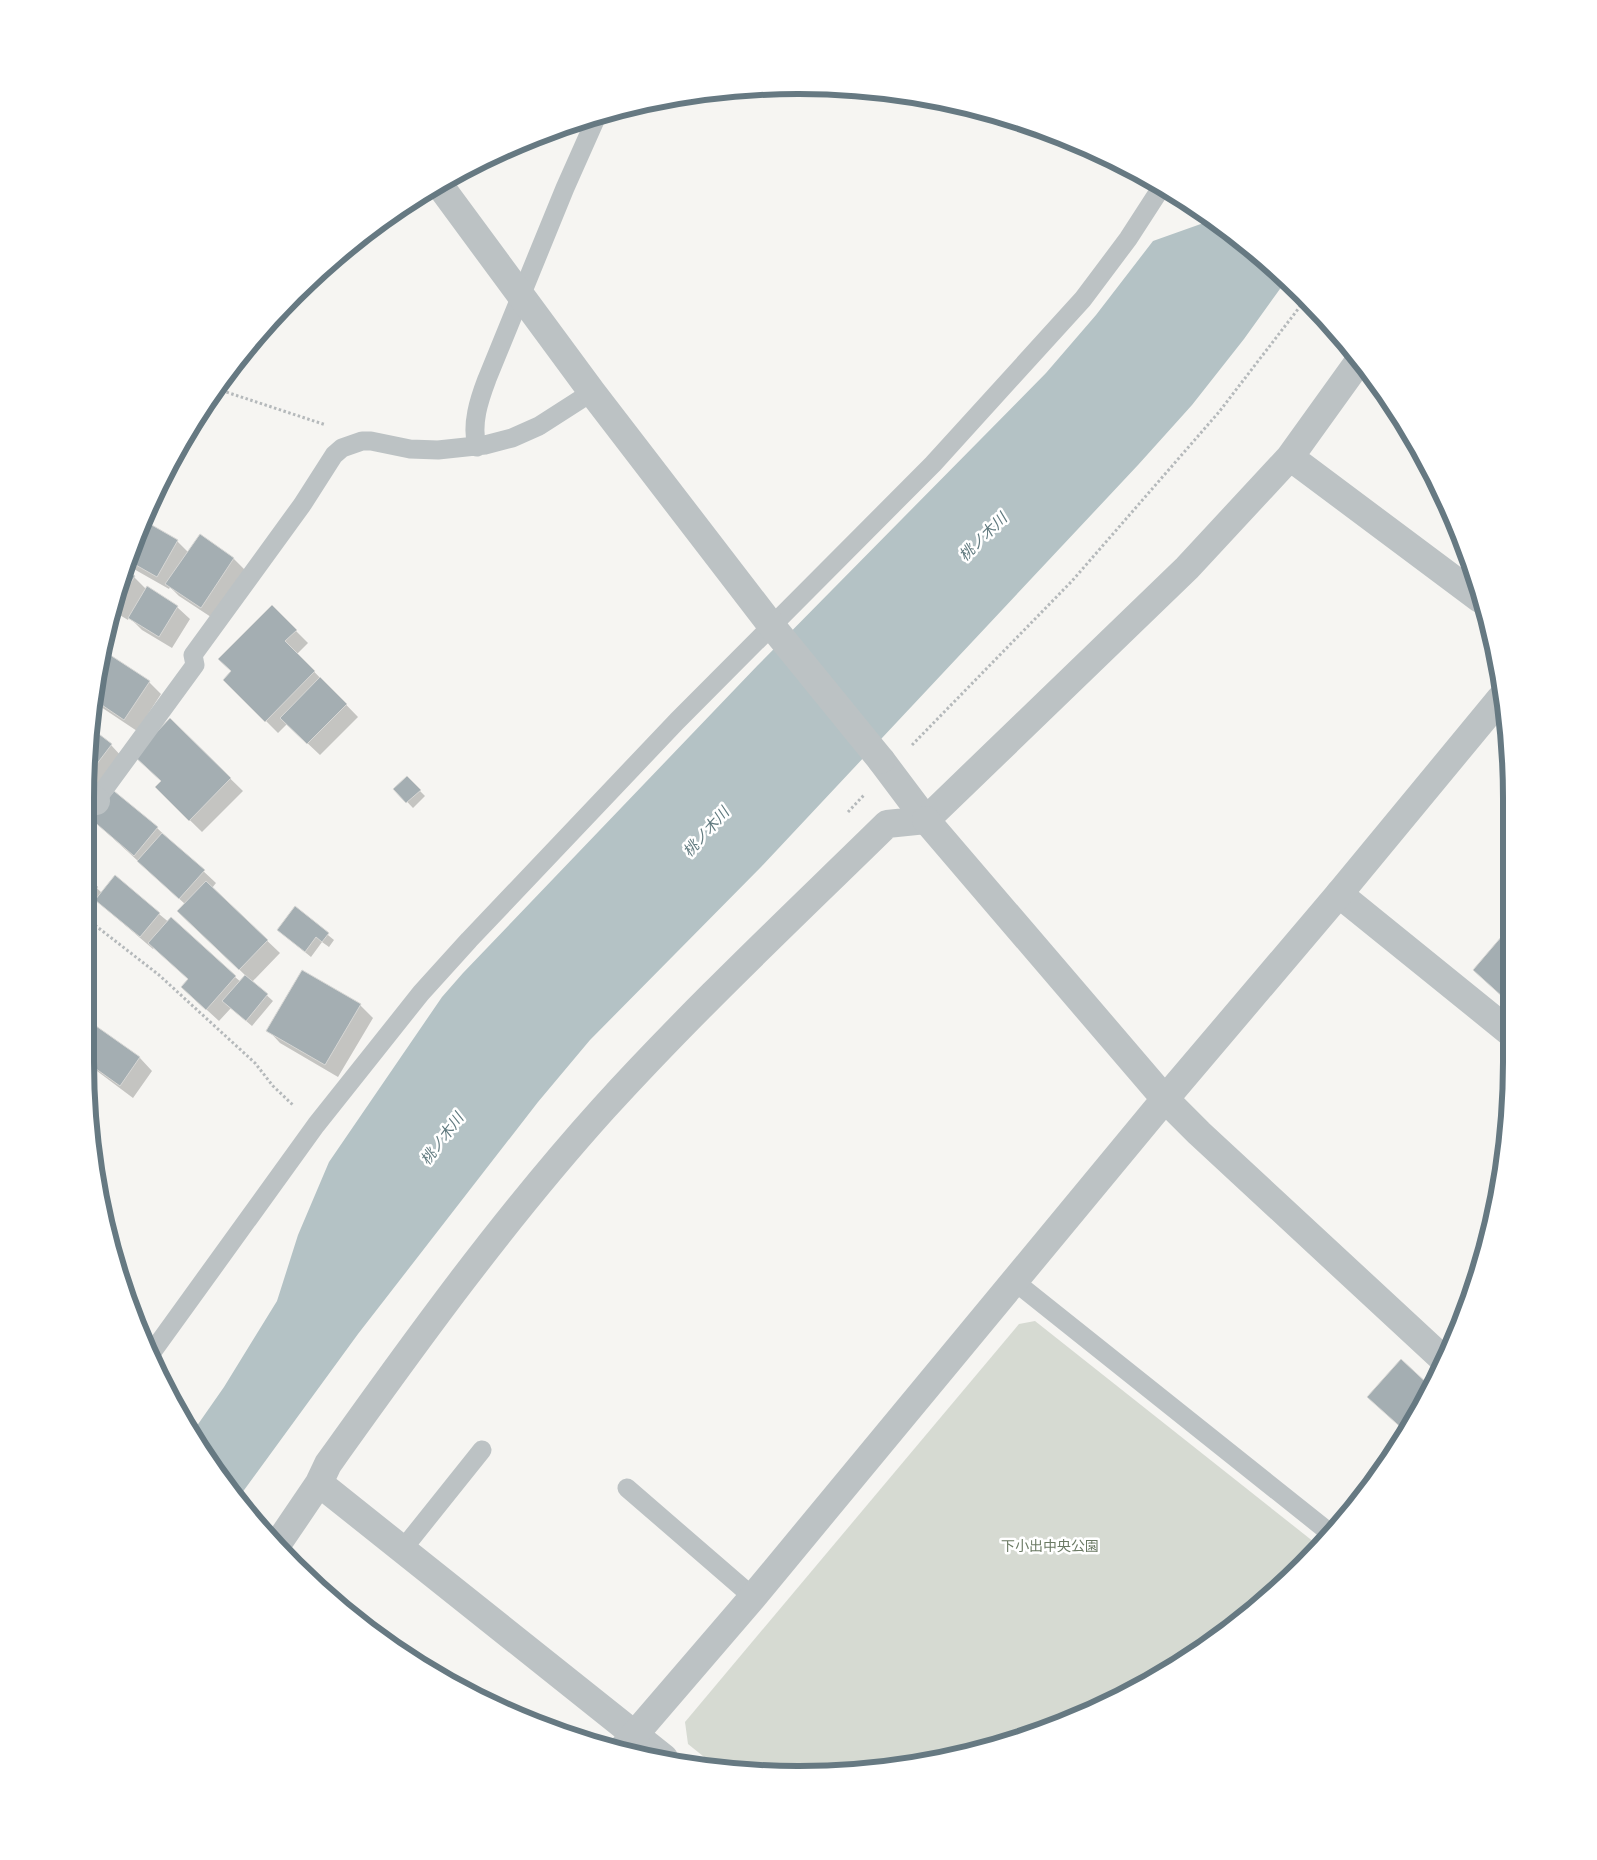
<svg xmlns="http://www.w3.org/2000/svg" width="1597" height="1860" viewBox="0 0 1597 1860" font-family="Ubuntu,'Noto Sans JP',sans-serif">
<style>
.green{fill:#d6dad2}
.water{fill:#b4c2c5}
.shadow{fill:#0003}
.building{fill:#a4aeb2;stroke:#d7d7d5}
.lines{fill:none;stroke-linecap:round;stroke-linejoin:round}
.path{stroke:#b5b9bb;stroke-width:3;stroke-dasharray:2.5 2.5;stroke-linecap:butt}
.service{stroke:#bcc2c4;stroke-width:19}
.minor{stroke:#bcc2c4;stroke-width:28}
.tertiary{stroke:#bcc2c4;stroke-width:28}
.labels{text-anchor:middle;stroke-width:5;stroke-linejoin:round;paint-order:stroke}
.park-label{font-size:14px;fill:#6b7a64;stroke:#fff}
.water-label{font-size:15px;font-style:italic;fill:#617a7f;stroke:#fff}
.rim{fill:none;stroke:#667982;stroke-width:6}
</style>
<rect width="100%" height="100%" fill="#f6f5f2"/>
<!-- green -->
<path class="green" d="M 1035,1321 L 1319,1546 L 1303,1566 L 1155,1679 L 1028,1737 L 845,1773 L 719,1769 L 688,1744 L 685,1722 L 1019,1324 Z"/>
<!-- water -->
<path class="water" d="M 1212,220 L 1233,232 L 1285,282 L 1244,339 L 1192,405 L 1138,465 L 761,867 L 590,1040 L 538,1102 L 358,1334 L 239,1497 L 194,1430 L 224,1387 L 277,1301 L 298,1235 L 329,1162 L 442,997 L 463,973 L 758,665 L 1046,373 L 1096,315 L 1153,241 Z"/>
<!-- shadow -->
<path class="shadow" d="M 143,522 L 177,541 L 188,552 L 200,536 L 234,559 L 246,571 L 214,619 L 179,596 L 170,587 L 169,589 L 125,564 Z
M 123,570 L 134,577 L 146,589 L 177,607 L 190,619 L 172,648 L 142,630 L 129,617 L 128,620 L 113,611 Z
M 272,607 L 308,643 L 297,654 L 358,717 L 320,755 L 287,724 L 278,733 L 225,680 L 233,672 Z
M 103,652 L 149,682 L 161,694 L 137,731 L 92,701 Z
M 170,720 L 243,791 L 202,832 L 156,787 L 162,781 Z
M 91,730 L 111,745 L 123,758 L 99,790 L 90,783 Z
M 407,778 L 425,796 L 413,808 L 395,789 Z
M 92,819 L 157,828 L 216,883 L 212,888 L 280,953 L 252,982 L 273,1001 L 252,1026 L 231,1008 L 219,1021 L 195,999 L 190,980 L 154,947 L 153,949 L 97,901 L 89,912 L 88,910 L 88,880 L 102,893 L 159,914 L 241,982 L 246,976 L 191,923 L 185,904 Z
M 295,908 L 334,940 L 329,947 L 322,942 L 311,957 L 284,935 Z
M 1509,931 L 1511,933 L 1512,1004 L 1487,982 Z
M 302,971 L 360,1005 L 373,1018 L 338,1077 L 280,1043 L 268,1030 Z
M 86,1020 L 95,1029 L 96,1028 L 140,1058 L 152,1071 L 133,1098 L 85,1062 Z"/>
<!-- building -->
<path class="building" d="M 143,520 L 178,540 L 157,577 L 127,560 Z
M 200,534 L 234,558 L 201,608 L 165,584 Z
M 123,568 L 135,576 L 115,608 L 114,608 Z
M 147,586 L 178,606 L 159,637 L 128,618 Z
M 272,605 L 297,630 L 285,641 L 315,671 L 265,722 L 223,680 L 231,671 L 218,659 Z
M 104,651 L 150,681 L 124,720 L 93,699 Z
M 320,677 L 347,704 L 307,744 L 280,718 Z
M 170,718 L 231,778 L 189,821 L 155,787 L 161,781 L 134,756 Z
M 91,728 L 112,744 L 90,773 Z
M 407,776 L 421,790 L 406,803 L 393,789 Z
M 114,791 L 158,827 L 134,856 L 91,819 Z
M 162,833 L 205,870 L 179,899 L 137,861 Z
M 115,875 L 160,913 L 140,937 L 95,900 Z
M 88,879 L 98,887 L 88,900 Z
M 206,881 L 268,940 L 239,970 L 177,911 Z
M 295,906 L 329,933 L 322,942 L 316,937 L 305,952 L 277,930 Z
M 171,917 L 236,976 L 206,1010 L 181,987 L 188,979 L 148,943 Z
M 1508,929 L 1511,932 L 1512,992 L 1505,999 L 1473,970 Z
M 302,970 L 361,1004 L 325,1065 L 266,1031 Z
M 245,975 L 268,994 L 246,1021 L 222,1001 Z
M 96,1026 L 140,1057 L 120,1086 L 85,1061 L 85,1041 Z
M 1401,1359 L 1430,1386 L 1406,1432 L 1367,1397 Z"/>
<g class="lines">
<!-- path -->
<path class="path" d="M 217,389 L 326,425
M 912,745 L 1072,581 L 1219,412 L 1305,300
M 848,812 L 864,795
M 87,919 L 159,975 L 255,1063 L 273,1086 L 294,1106"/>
<!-- service -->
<path class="service" d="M 477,447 C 471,424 479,400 487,379 L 565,188 L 597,116
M 89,810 L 195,665 L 193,655 L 302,505 L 334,455 L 342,448 L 362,441 L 371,441 L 410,449 L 438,450 L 485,445 L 512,438 L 539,426 L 592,392
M 1014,1281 L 1330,1533
M 150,1355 L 316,1125 L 421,993 L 469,940 L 677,721 L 933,464 L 1083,299 L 1128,239 L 1161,188
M 627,1488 L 753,1597
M 402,1550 L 482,1450"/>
<!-- minor -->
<path class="minor" d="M 1290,457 L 1480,599
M 881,760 L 926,820
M 90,797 L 96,801
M 1339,894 L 1512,1034
M 319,1483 L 664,1758
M 277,1545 L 319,1483 L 328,1464 C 415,1342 503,1220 603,1109 C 693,1010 791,918 887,824 L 926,820 L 1187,568 L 1290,457 L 1359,361"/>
<!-- tertiary -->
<path class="tertiary" d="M 438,183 L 592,392 L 771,625 L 881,760
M 926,820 L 1165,1099 L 1199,1133 L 1444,1360
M 624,1747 L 753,1597 L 1165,1099 L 1339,894 L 1500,699"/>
</g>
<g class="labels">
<!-- park labels -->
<g class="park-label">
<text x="1050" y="1551">下小出中央公園</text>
</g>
<!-- water labels -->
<g class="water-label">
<text transform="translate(983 537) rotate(-45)" y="5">桃ノ木川</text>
<text transform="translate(706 832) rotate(-48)" y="5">桃ノ木川</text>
<text transform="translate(442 1139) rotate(-53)" y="5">桃ノ木川</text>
</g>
</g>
<!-- crop -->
<path d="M0 0H1597V1860H0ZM798 94H799A704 704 0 0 1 1503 798V1062A704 704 0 0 1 799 1766H798A704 704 0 0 1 94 1062V798A704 704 0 0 1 798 94Z" fill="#fff" fill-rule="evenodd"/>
<path class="rim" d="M798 94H799A704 704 0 0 1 1503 798V1062A704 704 0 0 1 799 1766H798A704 704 0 0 1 94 1062V798A704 704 0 0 1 798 94Z"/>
</svg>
